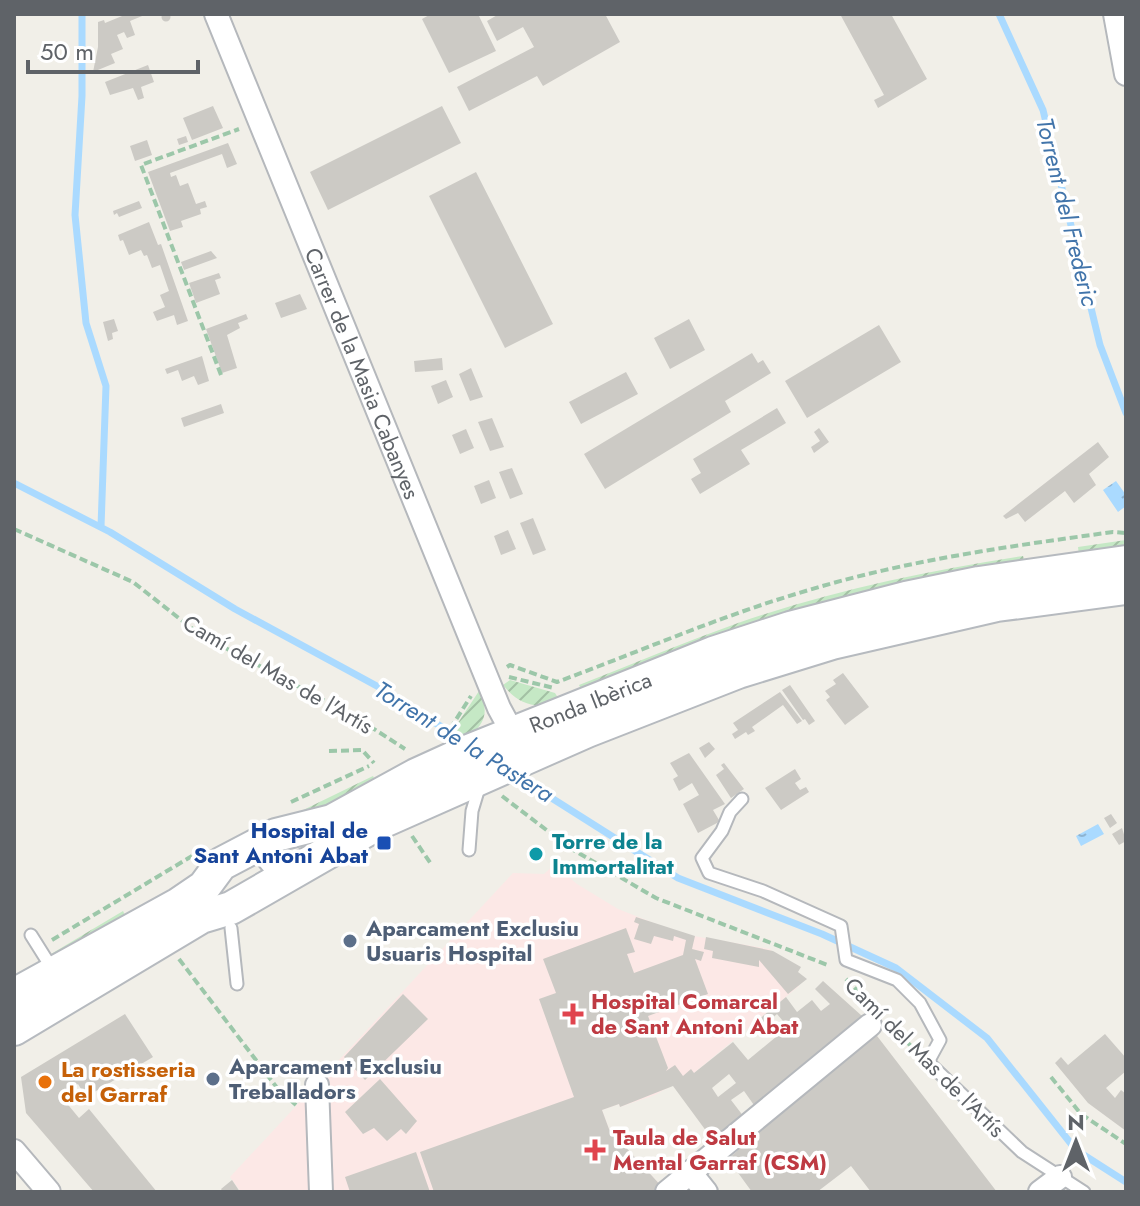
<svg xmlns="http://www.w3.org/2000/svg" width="1140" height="1206" viewBox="0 0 1140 1206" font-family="Jost,sans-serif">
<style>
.medical{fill:#fce8e6}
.garden{fill:url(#garden-furrows)}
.water{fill:url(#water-ripples)}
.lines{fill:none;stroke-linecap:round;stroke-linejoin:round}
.stream{stroke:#aadaff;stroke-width:7}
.building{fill:#cccac5;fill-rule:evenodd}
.lane-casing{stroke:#b5b8bc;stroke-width:15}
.street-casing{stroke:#b5b8bc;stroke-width:26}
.secondary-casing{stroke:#b6babf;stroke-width:36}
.path{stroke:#9cc7a9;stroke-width:4;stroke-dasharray:8 4;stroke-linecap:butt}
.lane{stroke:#fff;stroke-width:11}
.street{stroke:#fff;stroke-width:22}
.secondary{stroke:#fff;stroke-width:32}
.transit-dot{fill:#1a4fb4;stroke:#fff;stroke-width:3}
.culture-dot{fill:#0f9aa8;stroke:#fff;stroke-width:3}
.service-dot{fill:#5c6f8a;stroke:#fff;stroke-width:3}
.health-dot{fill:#e0444e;stroke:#fff;stroke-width:3}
.food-dot{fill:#e8710a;stroke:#fff;stroke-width:3}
.labels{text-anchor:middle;stroke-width:7;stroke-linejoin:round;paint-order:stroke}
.street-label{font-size:22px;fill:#5f6368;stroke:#fff}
.transit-label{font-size:22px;font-weight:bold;fill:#164399;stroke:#fff;text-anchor:end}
.culture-label{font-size:22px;font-weight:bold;fill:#0d838f;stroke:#fff;text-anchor:start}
.service-label{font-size:22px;font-weight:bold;fill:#4e5e75;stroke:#fff;text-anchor:start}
.health-label{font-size:22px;font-weight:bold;fill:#be3a42;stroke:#fff;text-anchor:start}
.food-label{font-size:22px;font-weight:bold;fill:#c56008;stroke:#fff;text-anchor:start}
.water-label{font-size:24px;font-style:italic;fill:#4174aa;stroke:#fff}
</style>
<defs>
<pattern id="garden-furrows" width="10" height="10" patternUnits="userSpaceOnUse" patternTransform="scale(2)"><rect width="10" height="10" fill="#c5e8c5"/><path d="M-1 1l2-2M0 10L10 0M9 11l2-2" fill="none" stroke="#a3c0a4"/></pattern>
<pattern id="water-ripples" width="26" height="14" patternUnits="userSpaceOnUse" patternTransform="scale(2)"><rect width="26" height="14" fill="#aadaff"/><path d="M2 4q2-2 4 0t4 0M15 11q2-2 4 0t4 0" fill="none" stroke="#8eb4d2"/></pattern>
</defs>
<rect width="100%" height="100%" fill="#f1efe8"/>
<!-- medical -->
<path class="medical" d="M 554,865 L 577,884 L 618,909 L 682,934 L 770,949 L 799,986 L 694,1073 L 655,1095 L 620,1107 L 619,1104 L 602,1110 L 609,1129 L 664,1189 L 661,1192 L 241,1192 L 230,1177 L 513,873 L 544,874 Z"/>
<!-- garden -->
<path class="garden" d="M 1126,540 L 1126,548 L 1079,555 L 1078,547 Z
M 1023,556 L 1025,563 L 582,691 L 579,685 C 632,664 685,642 738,623 C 830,591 927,571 1023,556 Z
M 510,680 L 555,693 L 560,701 C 537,710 519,705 503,685 Z
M 479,691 C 496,723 472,736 446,747 L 444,744 Z
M 373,776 L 376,782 L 255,839 L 200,870 L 198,867 L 254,834 Z
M 123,911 L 125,915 L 53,957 L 51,954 Z"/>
<!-- water -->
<path class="water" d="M 1116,481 L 1126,495 L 1126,506 L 1118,512 L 1103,490 Z
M 1098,824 L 1104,834 L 1081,846 L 1076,836 Z"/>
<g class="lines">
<!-- stream -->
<path class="stream" d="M 82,14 L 82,96 L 75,215 L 86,323 L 106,386 L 101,527
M 999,14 L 1043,110 L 1100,345 L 1126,413
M 14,483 L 110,532 L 235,609 L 386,691 L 465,742
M 512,773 L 678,878 L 822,934 L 896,968 L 987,1038 L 1076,1150 L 1126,1182"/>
</g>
<!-- building -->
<path class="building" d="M161.5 17a4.5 4.5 0 1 1 9 0a4.5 4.5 0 1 1-9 0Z
M 127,14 L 147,14 L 130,21 L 135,35 L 127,38 L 124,32 L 117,35 L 123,49 L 111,54 L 115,63 L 93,72 L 98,47 L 98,22 L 104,20 L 105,23 Z
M 431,14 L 478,14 L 496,51 L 449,73 L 422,19 Z
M 499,14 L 605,14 L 620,42 L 543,86 L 537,76 L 469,111 L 457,87 L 534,47 L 523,27 L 497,41 L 487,21 Z
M 840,14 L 891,14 L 927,79 L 878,108 L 874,100 L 884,95 Z
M 148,65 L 154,82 L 141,87 L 144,98 L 138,100 L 133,88 L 110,95 L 105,82 Z
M 213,106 L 223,128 L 192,140 L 183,118 Z
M 442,106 L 461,143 L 328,210 L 310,172 Z
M 186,136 L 188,142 L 179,145 L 177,139 Z
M 147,140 L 152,155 L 135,161 L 130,146 Z
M 228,143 L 237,164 L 227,168 L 222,154 L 170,173 L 171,177 L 176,175 L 180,186 L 188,183 L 196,204 L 205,201 L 207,207 L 200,209 L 201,214 L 181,221 L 183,227 L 170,231 L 148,172 Z
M 476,172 L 553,324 L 505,348 L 429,196 Z
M 139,201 L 142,208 L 119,217 L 117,213 L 114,215 L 113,211 Z
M 149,222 L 158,245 L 161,244 L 188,321 L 177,325 L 174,315 L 157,321 L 153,312 L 165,307 L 160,295 L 169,291 L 160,265 L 152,268 L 147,255 L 144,256 L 141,250 L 129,255 L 123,240 L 120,241 L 118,235 Z
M 211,251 L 217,258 L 184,270 L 181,262 Z
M 219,273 L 221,278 L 215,280 L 220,294 L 196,303 L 189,283 Z
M 300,294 L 307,309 L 281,318 L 275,303 Z
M 246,314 L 248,319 L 238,323 L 240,328 L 227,335 L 237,368 L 222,373 L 206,329 Z
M 114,319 L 118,331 L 112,333 L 113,339 L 108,341 L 103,322 Z
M 689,319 L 705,350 L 670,369 L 654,338 Z
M 879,325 L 901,362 L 807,418 L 785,381 Z
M 752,353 L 758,363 L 763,360 L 771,373 L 725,401 L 731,412 L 605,489 L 584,454 Z
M 202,356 L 209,381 L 198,385 L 194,376 L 182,381 L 178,370 L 167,374 L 165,369 Z
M 442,358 L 443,370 L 415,372 L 414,361 Z
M 471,368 L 483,397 L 470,401 L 459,374 Z
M 626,372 L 638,394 L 581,424 L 569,402 Z
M 446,380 L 453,397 L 438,404 L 431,386 Z
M 221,404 L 224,413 L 184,427 L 181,418 Z
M 777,408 L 786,423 L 741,450 L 750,464 L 700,494 L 691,479 L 701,473 L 693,459 Z
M 492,418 L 504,447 L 490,451 L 478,422 Z
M 819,428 L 829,442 L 814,453 L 811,447 L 820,441 L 814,432 Z
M 466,429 L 474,448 L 460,454 L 452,435 Z
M 1098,442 L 1109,457 L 1089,474 L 1096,485 L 1074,503 L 1065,491 L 1025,522 L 1018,513 L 1006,519 L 1003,516 Z
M 512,468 L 523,494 L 510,499 L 499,472 Z
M 489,480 L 496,498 L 481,504 L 474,486 Z
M 533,518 L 546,550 L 533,555 L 520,523 Z
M 508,530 L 516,549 L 501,555 L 494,536 Z
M 843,673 L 869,707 L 845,725 L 826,700 L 830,697 L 825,691 L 836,684 L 833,680 Z
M 790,685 L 815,721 L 809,725 L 805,719 L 803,720 L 782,690 Z
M 780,692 L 802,721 L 797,724 L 783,705 L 752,727 L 755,731 L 748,735 L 746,732 L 735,739 L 732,734 L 738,730 L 733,723 Z
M 709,742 L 715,749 L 705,758 L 699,748 Z
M 689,753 L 725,804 L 713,810 L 719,820 L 717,823 L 698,833 L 683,804 L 699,795 L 692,783 L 679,791 L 673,779 L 678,776 L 670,763 Z
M 724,763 L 744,789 L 731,798 L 716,775 L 724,769 L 721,765 Z
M 795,769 L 801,779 L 795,783 L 800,790 L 806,787 L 809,792 L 781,810 L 765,788 Z
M 1111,814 L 1117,823 L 1110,828 L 1104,818 Z
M 1122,828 L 1126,841 L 1119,845 L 1112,834 Z
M 636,917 L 695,936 L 692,949 L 704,952 L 701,961 L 695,959 L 708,994 L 648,1016 L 668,1068 L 666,1071 L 675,1065 L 683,1076 L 691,1069 L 694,1073 L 733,1042 L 748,1060 L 788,1027 L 777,1014 L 762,1027 L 757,1021 L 786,997 L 797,1012 L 812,1000 L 821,1011 L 830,1004 L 815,989 L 823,981 L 862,1016 L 756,1108 L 744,1091 L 731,1100 L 744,1117 L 715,1143 L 673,1086 L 620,1107 L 619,1104 L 602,1110 L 609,1129 L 664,1189 L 661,1192 L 434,1192 L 420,1152 L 574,1097 L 539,999 L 556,993 L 543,959 L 626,928 L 635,952 L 627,954 L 634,973 L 683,955 L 686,940 L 674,936 L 673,941 L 654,936 L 651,944 L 634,939 L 639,924 L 634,922 ZM 729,1074 L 736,1083 L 718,1097 L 712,1088 Z
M 706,937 L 773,951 L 801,967 L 798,972 L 807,979 L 788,994 L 759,960 L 759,967 L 712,958 L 713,951 L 704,949 Z
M 403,994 L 428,1019 L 365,1080 L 344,1057 Z
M 125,1014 L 153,1057 L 86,1097 L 78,1084 L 60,1095 L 79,1118 L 89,1109 L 157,1192 L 94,1192 L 26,1113 L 21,1077 Z
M 874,1032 L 997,1192 L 871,1192 L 851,1166 L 817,1192 L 752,1192 L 728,1159 Z
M 1105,1034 L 1126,1058 L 1126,1071 L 1106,1088 L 1115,1098 L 1121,1090 L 1126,1094 L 1126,1131 L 1088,1103 L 1055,1063 L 1061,1057 L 1068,1065 Z
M 380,1079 L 417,1121 L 406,1134 L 401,1129 L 387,1141 L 374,1128 L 363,1134 L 345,1112 Z
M 416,1152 L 430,1192 L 350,1192 L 345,1177 Z
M 232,1180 L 240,1192 L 223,1192 L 221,1189 Z"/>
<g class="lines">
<defs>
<path id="lane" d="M 742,799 L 730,812 L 722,831 L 702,858 L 709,873 L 763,891 L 841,926 L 846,960 L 897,980 L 920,1003 L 940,1040 L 928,1062 L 1022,1152 L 1084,1192
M 253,849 L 278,879
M 469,850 L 472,811 L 478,791
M 231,928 L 237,984
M 31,935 L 53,970"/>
<g id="street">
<path id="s1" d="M 216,14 L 499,708 L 512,732"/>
<path d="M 1115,14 L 1126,74"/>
<path d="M 317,1085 L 321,1192"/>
<path d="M 14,1151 L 49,1192"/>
<path d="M 690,1172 L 706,1192"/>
<path d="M 667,1192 L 870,1025"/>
<path d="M 1040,1192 L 1060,1177"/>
</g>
<g id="secondary">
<path id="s2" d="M 14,995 L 179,904 L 204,887 L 221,864 L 276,835 L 332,821 L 416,775 L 471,750 L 713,653 L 790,628 L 906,598 L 979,583 L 1126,562"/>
<path d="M 14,1029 L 201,917 L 231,908 L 379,823 L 587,731 L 738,672 L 832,643 L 997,605 L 1126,588"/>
</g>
</defs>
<!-- lane casing -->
<use href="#lane" class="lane-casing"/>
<!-- street casing -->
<use href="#street" class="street-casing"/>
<!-- secondary casing -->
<use href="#secondary" class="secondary-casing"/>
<!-- path -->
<path class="path" d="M 221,375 L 141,165 L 239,129
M 14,529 L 133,582 L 199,634 L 354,716 L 405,749
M 507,667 L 510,665 L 557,682 C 641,651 723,615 809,590 C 908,560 1011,546 1113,532 L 1126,533
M 509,677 L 554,688
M 450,729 L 471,696
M 329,751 L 362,750 L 374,763
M 502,796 L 570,848 L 656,898 L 830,966
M 291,802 L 369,766
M 412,836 L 431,864
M 52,940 L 192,856
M 179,959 L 278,1089 L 296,1105
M 846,979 L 870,1004
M 890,1025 L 915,1050
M 1051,1077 L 1081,1114 L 1126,1144"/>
<!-- lane -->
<use href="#lane" class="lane"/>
<!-- street -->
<use href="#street" class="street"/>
<!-- secondary -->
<use href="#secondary" class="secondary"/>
</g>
<!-- markers -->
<rect class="transit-dot" x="376" y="835" width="16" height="16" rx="4"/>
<circle class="culture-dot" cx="536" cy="854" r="8"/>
<g class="service-dot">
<circle cx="350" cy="941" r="8"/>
<circle cx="213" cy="1079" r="8"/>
</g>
<g class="health-dot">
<path d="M569 1002h8v8h8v8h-8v8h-8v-8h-8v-8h8z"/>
<path d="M591 1138h8v8h8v8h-8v8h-8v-8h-8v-8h8z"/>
</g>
<circle class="food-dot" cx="45" cy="1082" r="8"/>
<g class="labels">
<!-- street labels -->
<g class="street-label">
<text dy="8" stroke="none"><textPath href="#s1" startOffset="388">Carrer de la Masia Cabanyes</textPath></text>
<text transform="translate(278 674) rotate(30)" y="8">Camí del Mas de l'Artís</text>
<text dy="8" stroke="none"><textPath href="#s2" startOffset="652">Ronda Ibèrica</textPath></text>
<text transform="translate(925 1057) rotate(45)" y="8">Camí del Mas de l'Artís</text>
</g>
<!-- transit labels -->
<g class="transit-label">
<text x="368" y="838">Hospital de<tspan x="368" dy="25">Sant Antoni Abat</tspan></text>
</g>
<!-- culture labels -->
<g class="culture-label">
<text x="552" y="849">Torre de la<tspan x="552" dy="25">Immortalitat</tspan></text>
</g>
<!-- service labels -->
<g class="service-label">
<text x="366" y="936">Aparcament Exclusiu<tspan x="366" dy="25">Usuaris Hospital</tspan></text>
<text x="229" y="1074">Aparcament Exclusiu<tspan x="229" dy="25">Treballadors</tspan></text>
</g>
<!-- health labels -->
<g class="health-label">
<text x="591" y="1009">Hospital Comarcal<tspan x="591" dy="25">de Sant Antoni Abat</tspan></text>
<text x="613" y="1145">Taula de Salut<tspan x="613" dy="25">Mental Garraf (CSM)</tspan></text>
</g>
<!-- food labels -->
<g class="food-label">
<text x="61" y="1077">La rostisseria<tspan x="61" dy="25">del Garraf</tspan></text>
</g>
<!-- water labels -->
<g class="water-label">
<text transform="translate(1067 212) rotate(76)" y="8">Torrent del Frederic</text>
<text transform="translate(464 742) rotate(32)" y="8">Torrent de la Pastera</text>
</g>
</g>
<!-- border -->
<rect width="1140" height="1206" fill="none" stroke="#5f6368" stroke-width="32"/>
<!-- north arrow -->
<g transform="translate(1076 1142)" stroke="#ffffff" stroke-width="6" paint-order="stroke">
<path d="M0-6L14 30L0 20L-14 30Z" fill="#5f6368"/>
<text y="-12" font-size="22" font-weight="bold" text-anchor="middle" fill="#5f6368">N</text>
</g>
<!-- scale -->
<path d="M28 60v12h170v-12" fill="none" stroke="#5f6368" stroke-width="4"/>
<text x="40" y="60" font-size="24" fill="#5f6368" stroke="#ffffff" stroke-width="6" paint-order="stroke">50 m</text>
</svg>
